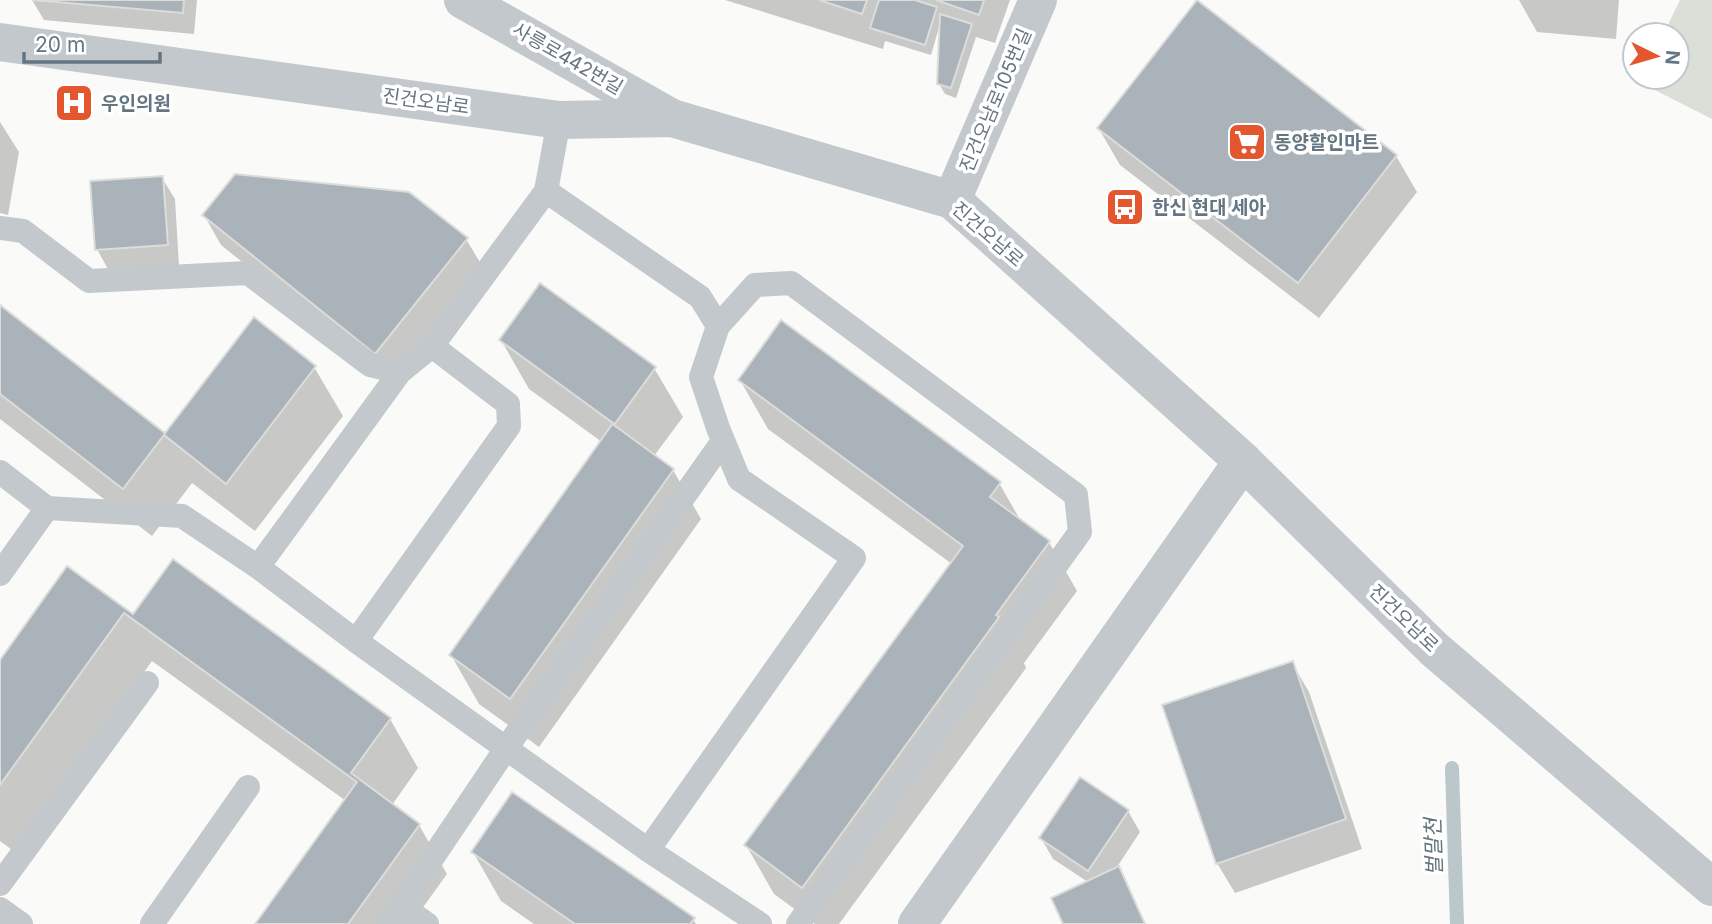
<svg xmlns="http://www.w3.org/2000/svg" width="1712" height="924" viewBox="0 0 1712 924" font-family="Inter,'Noto Sans KR',sans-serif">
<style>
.green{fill:#dadfd7}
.shadow{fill:#0003}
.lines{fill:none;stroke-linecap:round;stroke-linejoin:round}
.stream{stroke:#bbc7cb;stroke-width:14}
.building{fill:#aab3b9;stroke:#dcdcda;stroke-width:2}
.service{stroke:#c3c8cc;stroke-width:24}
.minor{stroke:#c3c8cc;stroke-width:38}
.tertiary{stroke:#c3c8cc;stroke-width:38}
.labels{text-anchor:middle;stroke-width:7;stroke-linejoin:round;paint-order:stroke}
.street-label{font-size:19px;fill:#657683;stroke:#fff}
.poi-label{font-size:19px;font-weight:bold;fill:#657683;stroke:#fff;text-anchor:start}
.water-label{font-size:21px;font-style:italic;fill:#60757c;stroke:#fff}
</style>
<rect width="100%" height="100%" fill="#fafaf8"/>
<!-- green -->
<path class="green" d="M 1680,0 L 1712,0 L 1712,119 L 1639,82 L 1642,77 L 1677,77 L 1677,35 L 1663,35 Z"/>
<!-- shadow -->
<path class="shadow" d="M 32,0 L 197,0 L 194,34 L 44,20 Z
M 725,0 L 1010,0 L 995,43 L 976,37 L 956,98 L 945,94 L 939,84 L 940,24 L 931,55 L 885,41 L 883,49 Z
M 1519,0 L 1619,0 L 1616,39 L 1537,32 Z
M 0,122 L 19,152 L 8,215 L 0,213 Z
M 1099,129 L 1396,156 L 1417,192 L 1319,318 L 1120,165 Z
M 162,178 L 175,199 L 179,266 L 109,271 L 97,249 Z
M 204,215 L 466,239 L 484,269 L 393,383 L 221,245 Z
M 0,308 L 166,436 L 314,367 L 343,416 L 255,531 L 192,483 L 152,536 L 0,419 Z
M 501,340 L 654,368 L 683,417 L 654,456 L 673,470 L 701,519 L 539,747 L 479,704 L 451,655 L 602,442 L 529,389 Z
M 740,380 L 999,483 L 1022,523 L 1049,542 L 1077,591 L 1024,663 L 1026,668 L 839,924 L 815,924 L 774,894 L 746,845 L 952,564 L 768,429 Z
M 68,569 L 133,617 L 390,719 L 418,768 L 392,805 L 419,825 L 447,874 L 411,924 L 257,924 L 346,801 L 152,661 L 15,852 L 0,841 L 0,663 Z
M 1292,663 L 1309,692 L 1362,849 L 1235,893 L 1217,863 Z
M 1081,779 L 1128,811 L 1140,832 L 1117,867 L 1146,924 L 1064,924 L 1088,882 L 1053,859 L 1041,838 Z
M 473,852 L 693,919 L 696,924 L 534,924 L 501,901 Z"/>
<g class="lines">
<!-- stream -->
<path class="stream" d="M 1452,768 L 1457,924"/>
</g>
<!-- building -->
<path class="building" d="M 33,0 L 184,0 L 183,13 Z
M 819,0 L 867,0 L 862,14 Z
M 879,0 L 915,0 L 937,7 L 925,45 L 870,28 Z
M 936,0 L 984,0 L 979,15 Z
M 1197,0 L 1397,155 L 1298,283 L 1097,128 Z
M 940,14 L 972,24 L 951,88 L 937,84 Z
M 235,174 L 409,192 L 468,238 L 375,354 L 202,215 Z
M 163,176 L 168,245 L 95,250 L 90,181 Z
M 540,283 L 656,367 L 614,425 L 674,469 L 510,699 L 449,655 L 613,423 L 499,340 Z
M 0,305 L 165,433 L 254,317 L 316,366 L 226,484 L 164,435 L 123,489 L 0,394 Z
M 781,320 L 1001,482 L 990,497 L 1050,541 L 996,615 L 999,617 L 802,888 L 744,845 L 963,546 L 738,380 Z
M 173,559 L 391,718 L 351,773 L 420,824 L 348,924 L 255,924 L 357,782 L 124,613 L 0,785 L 0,660 L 67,566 L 133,614 Z
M 1293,661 L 1346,819 L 1216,864 L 1162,705 Z
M 1080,777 L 1129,810 L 1088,871 L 1039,838 Z
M 512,792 L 695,918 L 690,924 L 575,924 L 471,852 Z
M 1119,866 L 1145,924 L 1063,924 L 1051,898 Z"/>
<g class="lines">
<!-- service -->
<path class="service" d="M 546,191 L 700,297 L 718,326 L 701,377 L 718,428 L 739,479 L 854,558 L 648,850
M 0,228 L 23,231 L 89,281 L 248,273 L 370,365 L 400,372
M 718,326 L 755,285 L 791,283 L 1076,495 L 1080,532 L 798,924
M 432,346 L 508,404 L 509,426 L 356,641 L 258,567 L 400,372 L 432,346 L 546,191 L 559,120
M 0,472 L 47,508 L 0,574
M 47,508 L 182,516 L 258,567
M 356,641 L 648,850 L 760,924
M 0,884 L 147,683
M 400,905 L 427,924
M 0,909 L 21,924
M 152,924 L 248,787
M 388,924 L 507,747 L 723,441"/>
<!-- minor -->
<path class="minor" d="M 463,0 L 672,118
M 952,200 L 1038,0
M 917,924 L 1243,461"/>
<!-- tertiary -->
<path class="tertiary" d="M 0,42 L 559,120 L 672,118 L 952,200 L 1243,461 L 1434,649 L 1712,887"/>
</g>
<!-- icons -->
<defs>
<symbol id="hospital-square" viewBox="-11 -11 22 22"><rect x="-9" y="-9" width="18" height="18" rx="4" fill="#e4572e" stroke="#fff"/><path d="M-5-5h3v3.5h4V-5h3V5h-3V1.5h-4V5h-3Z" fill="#fff"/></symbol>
<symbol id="supermarket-square" viewBox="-11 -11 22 22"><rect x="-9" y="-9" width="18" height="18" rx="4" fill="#e4572e" stroke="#fff"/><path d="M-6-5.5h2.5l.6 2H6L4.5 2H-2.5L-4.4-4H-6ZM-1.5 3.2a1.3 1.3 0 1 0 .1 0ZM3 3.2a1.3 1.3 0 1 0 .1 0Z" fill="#fff"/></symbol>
<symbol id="bus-square" viewBox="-11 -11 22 22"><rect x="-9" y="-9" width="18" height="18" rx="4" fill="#e4572e" stroke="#fff"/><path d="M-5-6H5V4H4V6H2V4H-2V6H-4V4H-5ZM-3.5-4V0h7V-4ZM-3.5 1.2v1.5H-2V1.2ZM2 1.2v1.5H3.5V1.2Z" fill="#fff"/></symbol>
</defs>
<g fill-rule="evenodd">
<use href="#hospital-square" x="52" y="81" width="44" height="44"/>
<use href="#supermarket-square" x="1225" y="120" width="44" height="44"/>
<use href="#bus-square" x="1103" y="185" width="44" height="44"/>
</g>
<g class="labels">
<!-- street labels -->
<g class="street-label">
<text transform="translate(568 58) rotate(30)" y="7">사릉로442번길</text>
<text transform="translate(995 100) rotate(-67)" y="7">진건오남로105번길</text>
<text transform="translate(426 101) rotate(8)" y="7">진건오남로</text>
<text transform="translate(988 234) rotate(41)" y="7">진건오남로</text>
<text transform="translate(1404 618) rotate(44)" y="7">진건오남로</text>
</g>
<!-- poi labels -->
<g class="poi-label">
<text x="101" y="110">우인의원</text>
<text x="1274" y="149">동양할인마트</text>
<text x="1152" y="214">한신 현대 세아</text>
</g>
<!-- water labels -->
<g class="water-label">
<text transform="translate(1434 847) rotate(-92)" y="7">벌말천</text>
</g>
</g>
<!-- north arrow -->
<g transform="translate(1656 56) rotate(95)"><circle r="33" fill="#ffffff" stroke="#c1c8cd" stroke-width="2"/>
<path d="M0-5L12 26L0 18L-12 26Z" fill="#e4572e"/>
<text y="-10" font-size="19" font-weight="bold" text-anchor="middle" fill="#657683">N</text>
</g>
<!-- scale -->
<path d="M24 52v10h136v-10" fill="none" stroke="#657683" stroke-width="3.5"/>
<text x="35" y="52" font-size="21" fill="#657683" stroke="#ffffff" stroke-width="5" paint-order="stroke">20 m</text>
</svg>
